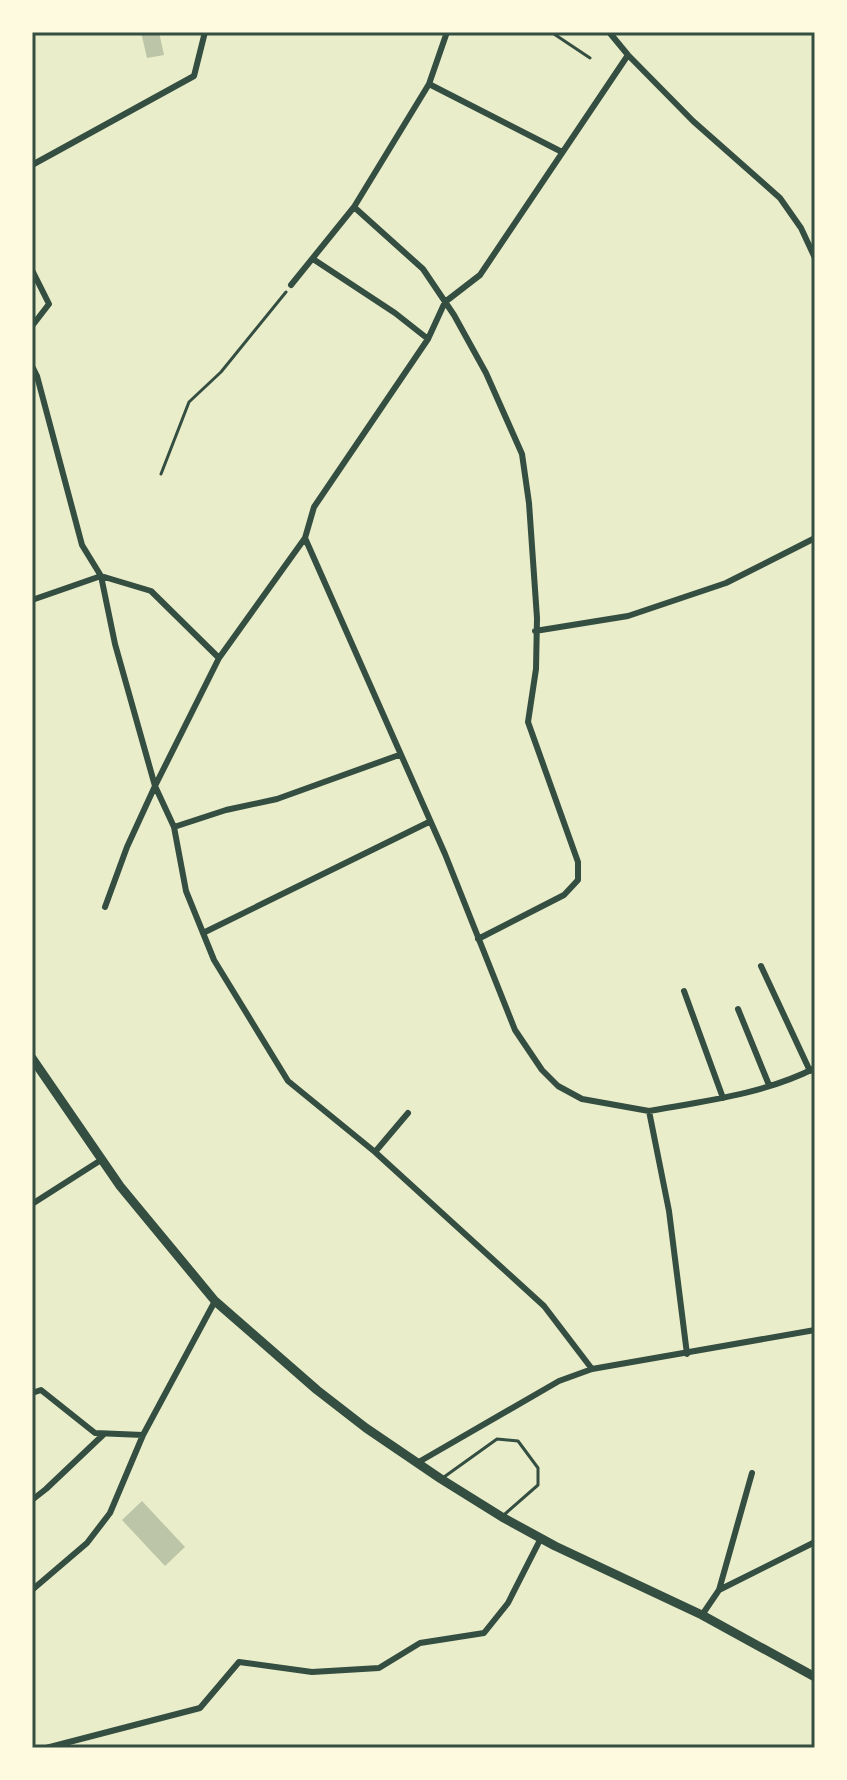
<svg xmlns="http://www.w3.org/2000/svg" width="847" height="1780" viewBox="0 0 847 1780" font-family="'Nunito Sans',sans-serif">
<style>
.building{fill:#bcc5a7}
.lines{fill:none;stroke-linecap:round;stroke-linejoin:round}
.path{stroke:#344e41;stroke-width:3}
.service{stroke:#344e41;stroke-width:3}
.minor{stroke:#344e41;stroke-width:6}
.secondary{stroke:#344e41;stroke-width:9}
.neatline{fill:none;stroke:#344e41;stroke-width:3}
</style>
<rect width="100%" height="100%" fill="#e9edc9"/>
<!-- building -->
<path class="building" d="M 141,32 L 159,32 L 164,55 L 147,58 Z
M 142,1501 L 185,1547 L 165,1566 L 122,1520 Z"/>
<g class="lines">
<!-- path -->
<path class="path" d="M 161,474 L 189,402 L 221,372 L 286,292"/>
<!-- service -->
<path class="service" d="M 551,32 L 590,58
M 444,1477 L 497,1439 L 518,1441 L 538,1468 L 538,1485 L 505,1514"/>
<!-- minor -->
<path class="minor" d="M 447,32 L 429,84 L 354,207 L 423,269 L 454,315 L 486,373 L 522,454 L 529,503 L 537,618 L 536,669 L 528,722 L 578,862 L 578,880 L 564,895 L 478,939
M 609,32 L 628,55 L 693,121 L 780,198 L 801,228 L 815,258
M 429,84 L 562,152
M 32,165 L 194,76 L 205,32
M 313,259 L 395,313 L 428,339
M 32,270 L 49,304 L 32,326
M 291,285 L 354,207
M 32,366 L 37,376 L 82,545 L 101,576 L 115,644 L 155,786 L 127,847 L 105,907
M 305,538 L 445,854 L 515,1030 L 542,1070 L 558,1086 L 582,1099 L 649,1111
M 32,600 L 101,576 L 151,591 L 219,658
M 535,631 L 628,616 L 726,583 L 815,538
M 174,827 L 226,810 L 277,799 L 399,755
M 203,933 L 429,822
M 761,966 L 810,1071
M 684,991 L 723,1098
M 738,1009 L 769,1085
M 375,1152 L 408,1113
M 32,1204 L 101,1160
M 687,1354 L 669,1211 L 649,1111 C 705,1101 764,1094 815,1068
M 592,1369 L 544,1306 L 375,1152 L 288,1081 L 214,960 L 186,891 L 174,827 L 155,786 L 219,658 L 305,538 L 314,507 L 428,339 L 445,302 L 480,275 L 628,55
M 32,1393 L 41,1390 L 95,1433 L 143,1435
M 417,1463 L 559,1381 L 592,1369 L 815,1330
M 32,1500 L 46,1489 L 104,1434
M 32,1590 L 87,1543 L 110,1513 L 143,1435 L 215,1301
M 719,1590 L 815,1542
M 702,1615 L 719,1590 L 752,1473
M 46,1748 L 200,1708 L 239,1662 L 312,1672 L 379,1668 L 420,1643 L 484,1633 L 508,1603 L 541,1538"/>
<!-- secondary -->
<path class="secondary" d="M 32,1058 L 120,1186 L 215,1301 L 317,1390 L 366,1428 L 441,1479 L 502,1517 L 555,1546 L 702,1615 L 815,1677"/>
</g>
<!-- border -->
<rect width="847" height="1780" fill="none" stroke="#fefae0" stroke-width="68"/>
<rect x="34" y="34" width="779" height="1712" class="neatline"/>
</svg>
